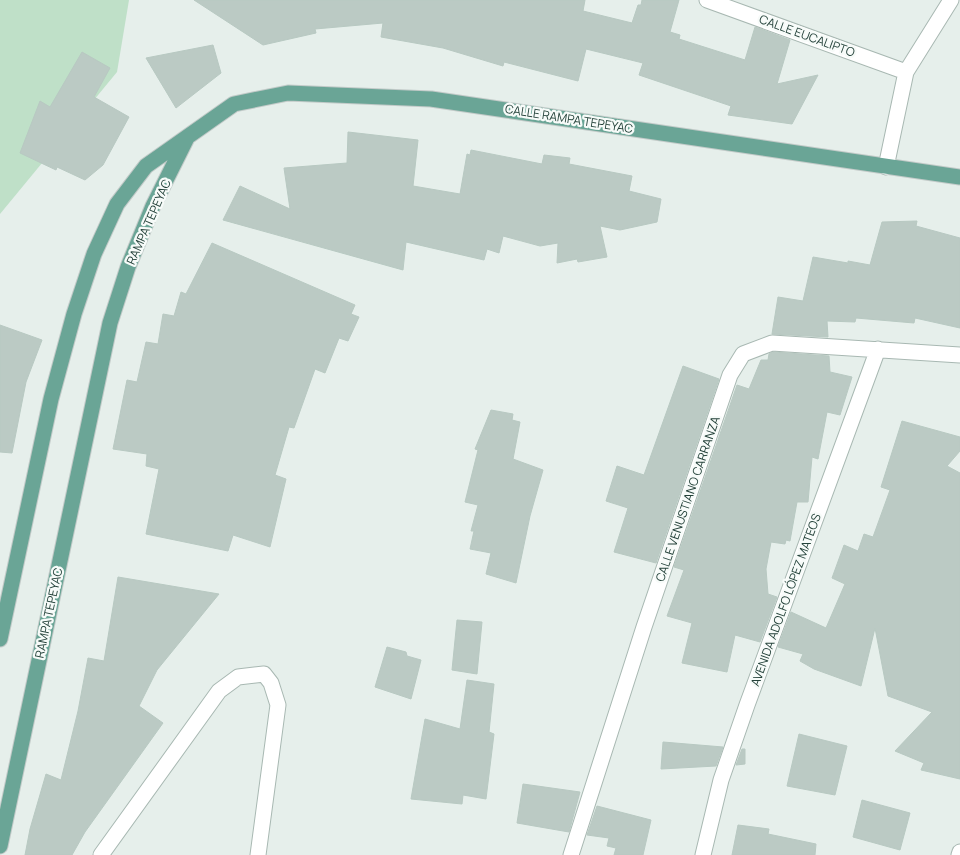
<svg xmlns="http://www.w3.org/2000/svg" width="960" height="855" viewBox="0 0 960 855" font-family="Manrope,sans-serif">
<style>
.green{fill:#bfe0c8}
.building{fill:#bbcac4;stroke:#b8c9c2}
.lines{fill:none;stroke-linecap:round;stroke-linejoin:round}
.minor-casing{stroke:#a8b8b2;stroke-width:17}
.major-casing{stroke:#c2cac8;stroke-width:17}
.minor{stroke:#fff;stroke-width:15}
.major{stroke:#6aa596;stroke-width:15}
.labels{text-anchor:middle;stroke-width:4.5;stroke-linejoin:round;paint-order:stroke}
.street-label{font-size:12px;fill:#24423a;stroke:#f7fbf9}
</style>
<rect width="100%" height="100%" fill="#e6efeb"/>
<!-- green -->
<path class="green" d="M 0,0 L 129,0 L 117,72 L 0,214 Z"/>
<!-- building -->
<path class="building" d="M 194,0 L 585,0 L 583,11 L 632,23 L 638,5 L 641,5 L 642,0 L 679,0 L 670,32 L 680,35 L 679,39 L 745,60 L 755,27 L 790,40 L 777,84 L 818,75 L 792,124 L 728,115 L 731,106 L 639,75 L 643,63 L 586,49 L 578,81 L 504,62 L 503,66 L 443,48 L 381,37 L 383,23 L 315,29 L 316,33 L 263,45 Z
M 213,45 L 221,73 L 176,108 L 146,58 Z
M 82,52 L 110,68 L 94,97 L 129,117 L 103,165 L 85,180 L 57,167 L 56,170 L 20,153 L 40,101 L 50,107 Z
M 348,132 L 418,140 L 413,186 L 460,194 L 467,154 L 470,155 L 471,150 L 542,164 L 544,155 L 570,158 L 569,164 L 632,176 L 629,191 L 661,199 L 657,222 L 620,230 L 600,226 L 607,257 L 578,262 L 577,259 L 557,263 L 558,243 L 540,246 L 503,236 L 499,253 L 487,249 L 484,260 L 406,242 L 403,270 L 223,220 L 240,186 L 290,209 L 284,168 L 347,163 Z
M 917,221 L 916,226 L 960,238 L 960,328 L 915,318 L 914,323 L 856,318 L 855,322 L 827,321 L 828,337 L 772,334 L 778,297 L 803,301 L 813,257 L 848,263 L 848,261 L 870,265 L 882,222 Z
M 212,243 L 355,305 L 351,314 L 359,317 L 348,341 L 339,338 L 325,373 L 315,369 L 294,428 L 289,427 L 275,475 L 286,479 L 270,547 L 233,535 L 228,551 L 146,534 L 159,469 L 146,466 L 147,454 L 113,449 L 127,380 L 137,382 L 146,342 L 158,344 L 163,314 L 174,316 L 181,292 L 186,294 Z
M 0,325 L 42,340 L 26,382 L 12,453 L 0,452 Z
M 773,352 L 829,356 L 830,372 L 852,377 L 840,415 L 827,412 L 818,459 L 812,457 L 808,502 L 797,502 L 790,541 L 786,540 L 785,544 L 771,542 L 766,569 L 768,594 L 777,597 L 760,642 L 735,635 L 727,672 L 682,663 L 692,623 L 667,616 L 684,570 L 674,567 L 737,385 L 749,389 L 761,360 L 768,360 L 769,354 Z
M 683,366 L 719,379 L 656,563 L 614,552 L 628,508 L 606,501 L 617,466 L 644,475 Z
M 491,410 L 513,414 L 512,420 L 520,422 L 513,459 L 543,470 L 530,516 L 516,583 L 486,574 L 491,553 L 470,549 L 474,531 L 471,531 L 478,505 L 465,502 L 478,450 L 475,449 Z
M 902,421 L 960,437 L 960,451 L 947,466 L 960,473 L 960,779 L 921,770 L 924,763 L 895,751 L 932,712 L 888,696 L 875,628 L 861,686 L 814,669 L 800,661 L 803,654 L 778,647 L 791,612 L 826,628 L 845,584 L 832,578 L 844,545 L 858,551 L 864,534 L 873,537 L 890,490 L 881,487 Z
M 118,577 L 219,594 L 157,670 L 139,706 L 163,723 L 85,832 L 72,855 L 25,855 L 30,829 L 46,774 L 61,780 L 78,711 L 88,658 L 104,661 Z
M 457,620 L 482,622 L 477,674 L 452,670 Z
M 387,647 L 406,652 L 407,656 L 421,660 L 411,699 L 375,687 Z
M 467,680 L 494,684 L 489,732 L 494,734 L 486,799 L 463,795 L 462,804 L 411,799 L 425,719 L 460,729 Z
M 799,734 L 847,746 L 835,795 L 787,786 Z
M 663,742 L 723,747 L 716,766 L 661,769 Z
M 742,749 L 745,749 L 745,764 L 736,765 Z
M 523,784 L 580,792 L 569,832 L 517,823 Z
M 862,800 L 910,813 L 900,850 L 853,837 Z
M 597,806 L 651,820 L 643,855 L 614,855 L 616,848 L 607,846 L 609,838 L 587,835 Z
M 738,825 L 769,829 L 768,834 L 816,844 L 815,855 L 732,855 Z"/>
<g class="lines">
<defs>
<path id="minor" d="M 707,0 L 906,72
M 886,167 L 906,72 L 951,0
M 101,855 L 219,691 L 238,677 L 264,674 L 271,683 L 278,705 L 258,855
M 571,855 L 644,627 L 730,375 L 743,354 L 772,343 L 960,355
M 703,855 L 721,780 L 747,705 L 878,349
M 959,855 L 960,852"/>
<path id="major" d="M 0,639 L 51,399 L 74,314 L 94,254 L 117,204 L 146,166 L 234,104 L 288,93 L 431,99 L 960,177
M 0,846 L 110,323 L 128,267 L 153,206 L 186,140"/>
</defs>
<!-- minor casing -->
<use href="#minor" class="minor-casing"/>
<!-- major casing -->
<use href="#major" class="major-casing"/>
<!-- minor -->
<use href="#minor" class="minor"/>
<!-- major -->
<use href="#major" class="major"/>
</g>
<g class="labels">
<!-- street labels -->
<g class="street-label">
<text transform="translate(807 36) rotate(20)" y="4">CALLE EUCALIPTO</text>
<text transform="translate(569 119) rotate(9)" y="4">CALLE RAMPA TEPEYAC</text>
<text transform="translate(149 222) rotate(-66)" y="4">RAMPA TEPEYAC</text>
<text transform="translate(688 499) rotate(-71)" y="4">CALLE VENUSTIANO CARRANZA</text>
<text transform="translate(786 600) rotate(-70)" y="4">AVENIDA ADOLFO LÓPEZ MATEOS</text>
<text transform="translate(49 613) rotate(-78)" y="4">RAMPA TEPEYAC</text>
</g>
</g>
</svg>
